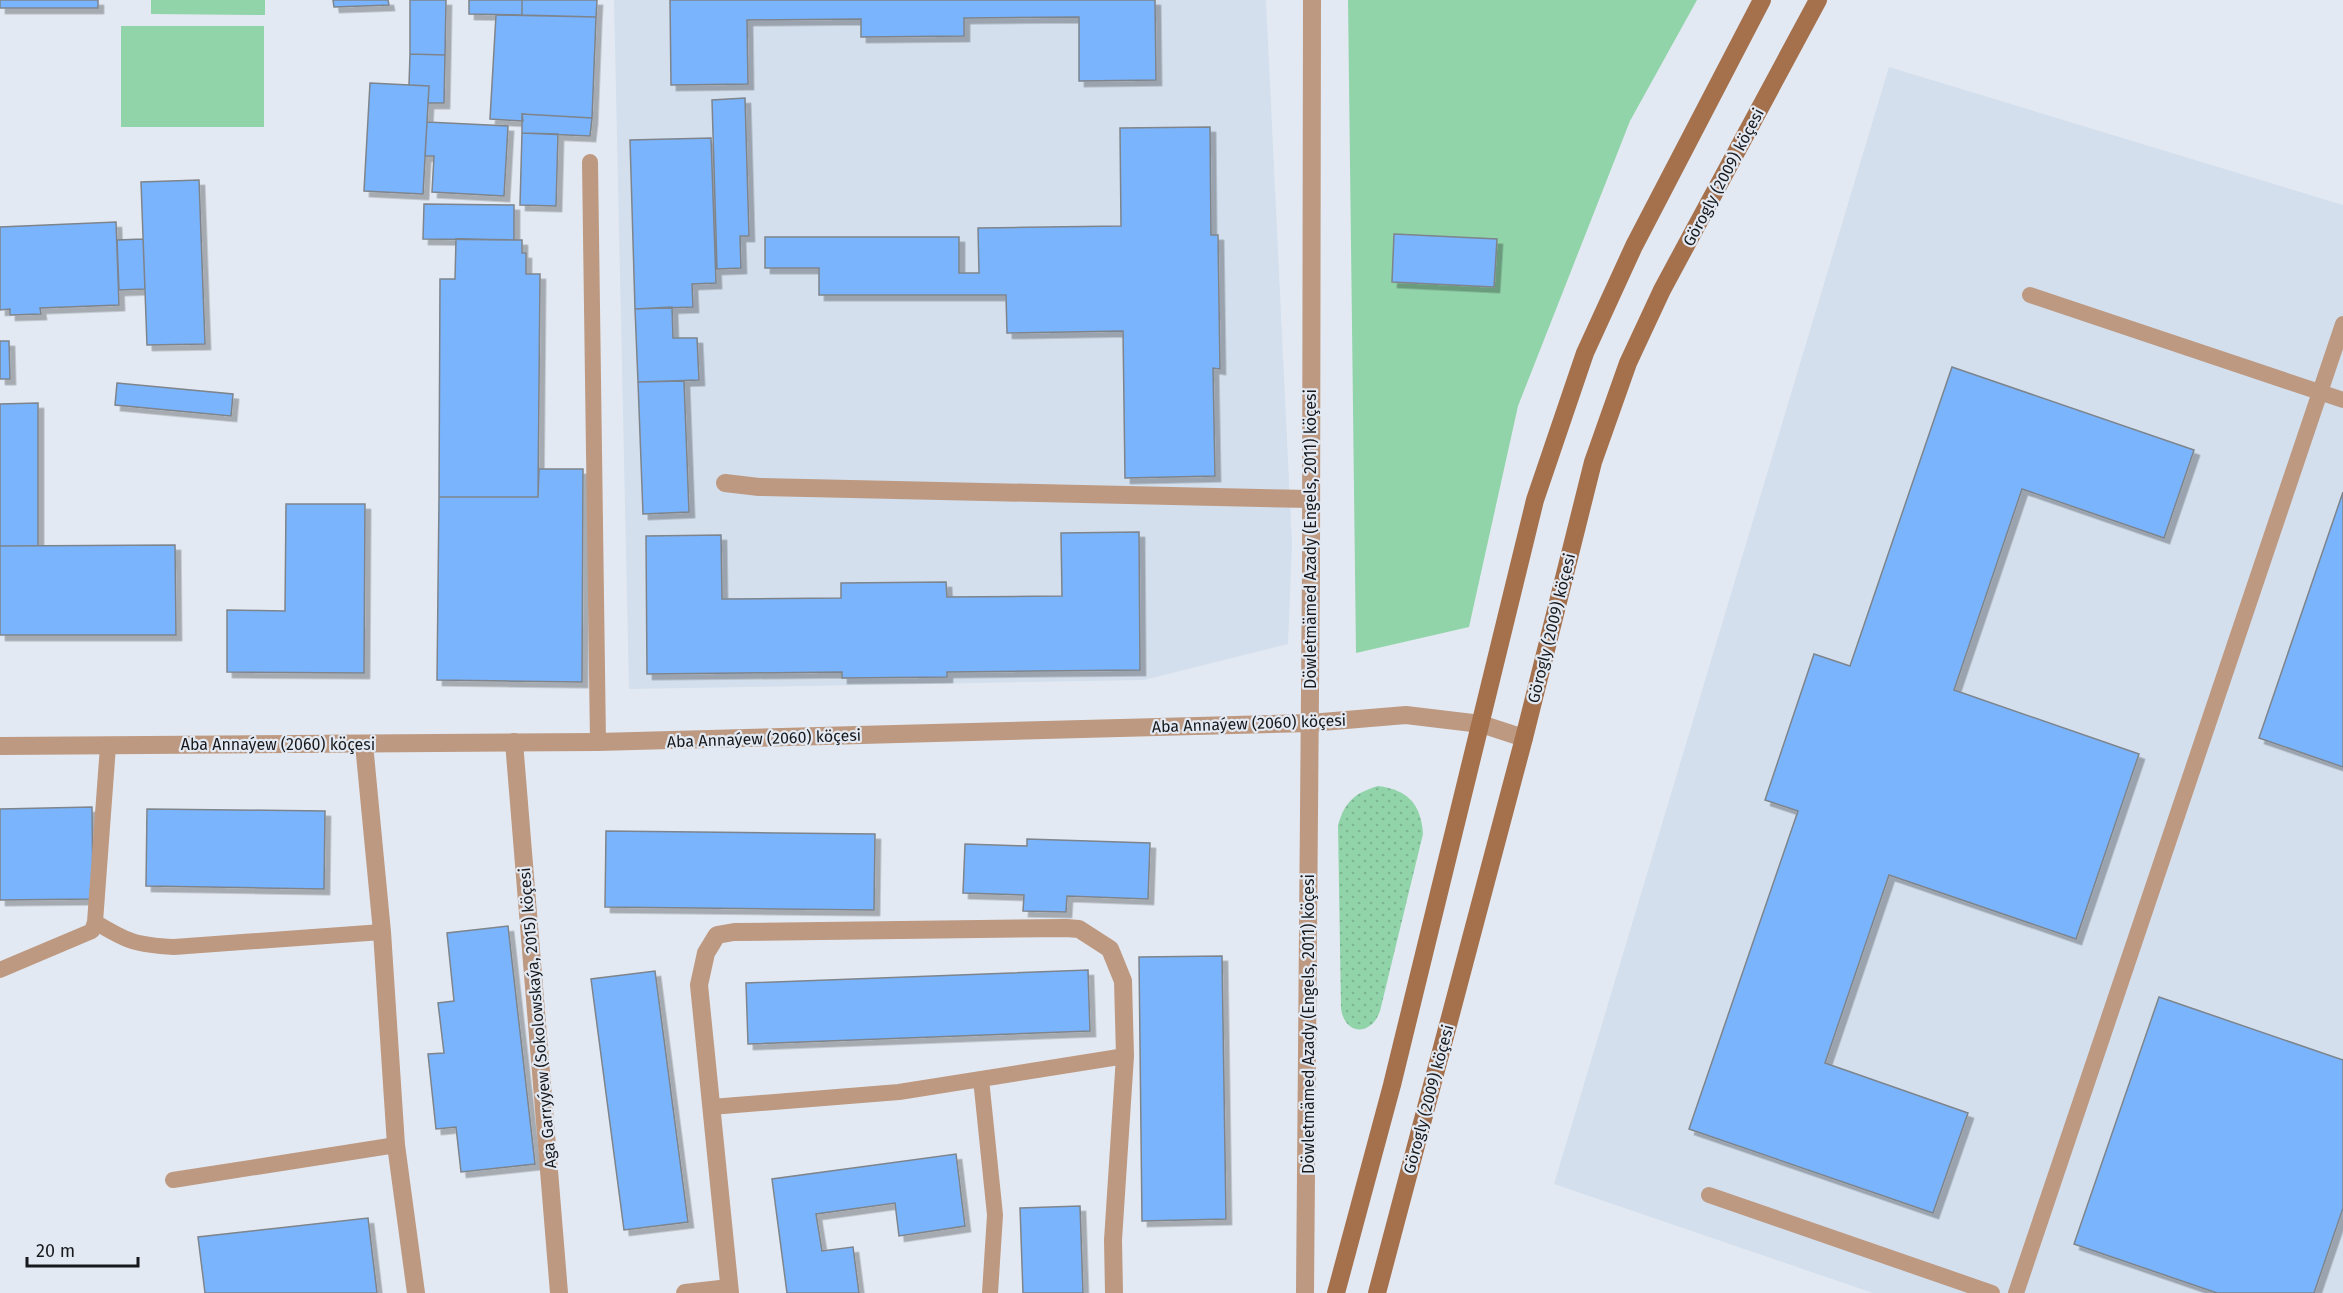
<svg xmlns="http://www.w3.org/2000/svg" width="2343" height="1293" viewBox="0 0 2343 1293" font-family="'Fira Sans',sans-serif">
<style>
.built{fill:#d3dfed}
.grass{fill:url(#grass-dots)}
.park{fill:#92d4aa}
.building{fill:#7ab4fd;stroke:#7e848b;stroke-width:1.5;filter:url(#shadow)}
.lines{fill:none;stroke-linecap:round;stroke-linejoin:round}
.service{stroke:#bd9981;stroke-width:16}
.minor{stroke:#bd9981;stroke-width:18}
.tertiary{stroke:#bd9981;stroke-width:18}
.secondary{stroke:#a5714d;stroke-width:18}
.labels{text-anchor:middle;stroke-width:4.5;stroke-linejoin:round;paint-order:stroke}
.street-label{font-size:16px;fill:#17191c;stroke:#e3e9f2}
</style>
<defs>
<pattern id="grass-dots" width="8" height="8" patternUnits="userSpaceOnUse" patternTransform="scale(1.5)"><rect width="8" height="8" fill="#92d4aa"/><path d="M2 2h.1M6 6h.1" fill="none" stroke="#7db592" stroke-width="1.8" stroke-linecap="round"/></pattern>
<filter id="shadow"><feDropShadow dx="5.5" dy="5.5" stdDeviation="0" flood-color="#0004"/></filter>
</defs>
<rect width="100%" height="100%" fill="#e3e9f2"/>
<!-- built -->
<path class="built" d="M 614,0 L 1266,0 L 1292,544 L 1288,644 L 1144,680 L 629,689 Z
M 1889,67 L 2343,205 L 2343,1293 L 1873,1293 L 1554,1184 Z"/>
<!-- grass -->
<path class="grass" d="M 1378,786 C 1408,790 1421,804 1423,834 L 1380,1011 C 1371,1037 1344,1035 1341,1008 L 1338,825 C 1345,801 1355,793 1378,786 Z"/>
<!-- park -->
<path class="park" d="M 151,0 L 265,0 L 265,15 L 151,14 Z
M 1348,0 L 1697,0 L 1630,121 L 1518,406 L 1469,627 L 1356,653 Z
M 121,26 L 264,26 L 264,127 L 121,127 Z"/>
<!-- building -->
<path class="building" d="M 0,0 L 98,0 L 98,8 L 0,8 Z
M 333,0 L 388,0 L 389,5 L 334,7 Z
M 410,0 L 446,0 L 445,55 L 410,54 Z
M 469,0 L 522,0 L 522,15 L 469,14 Z
M 522,0 L 597,0 L 596,17 L 522,15 Z
M 670,0 L 1155,0 L 1156,80 L 1079,81 L 1079,17 L 964,18 L 964,36 L 861,37 L 861,19 L 747,20 L 748,84 L 671,85 Z
M 496,15 L 596,17 L 592,118 L 522,114 L 523,121 L 490,119 Z
M 410,54 L 445,55 L 444,103 L 428,103 L 429,86 L 409,85 Z
M 370,83 L 429,86 L 423,194 L 364,191 Z
M 745,98 L 749,236 L 740,236 L 741,268 L 717,269 L 712,100 Z
M 522,114 L 592,118 L 590,136 L 522,133 Z
M 427,122 L 508,126 L 504,196 L 432,192 L 434,156 L 425,156 Z
M 1210,127 L 1211,235 L 1218,235 L 1220,369 L 1213,368 L 1215,476 L 1125,478 L 1123,331 L 1007,333 L 1006,295 L 819,295 L 819,268 L 765,268 L 765,237 L 959,237 L 959,273 L 979,273 L 978,228 L 1121,226 L 1120,128 Z
M 522,133 L 558,134 L 556,206 L 520,205 Z
M 711,138 L 716,283 L 692,284 L 693,307 L 635,309 L 630,140 Z
M 199,180 L 205,344 L 147,345 L 141,182 Z
M 424,204 L 514,205 L 514,240 L 423,239 Z
M 116,222 L 119,305 L 40,308 L 41,314 L 10,315 L 10,309 L 0,310 L 0,227 Z
M 1394,234 L 1497,239 L 1494,287 L 1392,282 Z
M 143,239 L 145,289 L 119,290 L 117,240 Z
M 456,239 L 522,240 L 522,253 L 526,253 L 526,274 L 540,274 L 538,497 L 439,497 L 440,279 L 455,279 Z
M 672,307 L 673,338 L 697,338 L 699,380 L 638,382 L 635,309 Z
M 0,341 L 9,341 L 10,379 L 0,379 Z
M 1952,367 L 2194,450 L 2164,538 L 2022,489 L 1954,690 L 2139,754 L 2076,939 L 1889,875 L 1825,1063 L 1968,1113 L 1933,1213 L 1689,1129 L 1798,811 L 1765,800 L 1814,654 L 1850,666 Z
M 684,381 L 689,512 L 643,514 L 638,382 Z
M 117,383 L 233,394 L 231,416 L 115,405 Z
M 38,403 L 38,546 L 0,546 L 0,404 Z
M 539,469 L 583,469 L 582,682 L 437,680 L 439,497 L 538,497 Z
M 2343,492 L 2343,767 L 2259,738 Z
M 286,504 L 365,504 L 364,673 L 227,672 L 227,610 L 285,611 Z
M 1139,532 L 1140,670 L 947,672 L 947,677 L 842,678 L 842,672 L 647,674 L 646,536 L 721,535 L 722,599 L 841,598 L 841,583 L 946,582 L 947,597 L 1062,596 L 1061,533 Z
M 175,545 L 176,635 L 0,635 L 0,546 Z
M 92,807 L 93,899 L 0,900 L 0,809 Z
M 147,809 L 325,811 L 324,889 L 146,886 Z
M 606,831 L 875,834 L 874,910 L 605,907 Z
M 1027,839 L 1150,843 L 1148,899 L 1067,896 L 1066,912 L 1023,911 L 1024,895 L 963,893 L 965,844 L 1027,846 Z
M 508,926 L 535,1164 L 461,1172 L 456,1127 L 436,1129 L 428,1054 L 444,1053 L 438,1003 L 454,1001 L 447,933 Z
M 1222,956 L 1226,1219 L 1142,1221 L 1139,957 Z
M 1088,970 L 1090,1031 L 748,1044 L 746,983 Z
M 655,971 L 688,1222 L 624,1230 L 591,979 Z
M 2159,997 L 2343,1060 L 2343,1208 L 2314,1293 L 2217,1293 L 2074,1244 Z
M 956,1154 L 965,1226 L 899,1236 L 895,1203 L 816,1214 L 822,1251 L 853,1247 L 859,1293 L 787,1293 L 772,1179 Z
M 1080,1206 L 1083,1293 L 1023,1293 L 1020,1208 Z
M 368,1218 L 377,1293 L 205,1293 L 198,1237 Z"/>
<g class="lines">
<!-- service -->
<path class="service" d="M 590,162 L 598,742
M 2030,295 L 2343,400
M 95,922 C 128,942 136,945 174,947 L 382,932
M 0,970 L 92,931 L 95,922 L 108,746
M 981,1079 L 995,1215 L 990,1293
M 711,1107 L 899,1092 L 1125,1056
M 173,1180 L 396,1145
M 1709,1195 L 1992,1293
M 2016,1293 L 2343,324"/>
<!-- minor -->
<path class="minor" d="M 725,483 L 759,487 L 1310,499
M 514,742 L 559,1293
M 364,744 L 382,932 L 396,1145 L 416,1293
M 685,1293 L 729,1288
M 730,1293 L 699,985 L 706,953 L 717,935 L 734,932 L 1066,928 L 1079,929 L 1110,949 L 1123,981 L 1125,1056 L 1113,1240 L 1114,1293"/>
<!-- tertiary -->
<path class="tertiary" d="M 0,746 L 598,742 L 1310,723 L 1406,715 L 1481,724 L 1524,738
M 1305,1293 L 1311,571 L 1312,0"/>
<!-- secondary -->
<path class="secondary" d="M 1336,1293 L 1392,1085 L 1535,500 L 1585,353 L 1634,246 L 1762,0
M 1377,1293 L 1524,738 L 1593,462 L 1628,363 L 1662,290 L 1818,0"/>
</g>
<g class="labels">
<!-- street labels -->
<g class="street-label">
<text transform="translate(1723 177) rotate(-62)" y="6">Görogly (2009) köçesi</text>
<text transform="translate(1310 539) rotate(-90)" y="6">Döwletmämed Azady (Engels, 2011) köçesi</text>
<text transform="translate(1551 628) rotate(-76)" y="6">Görogly (2009) köçesi</text>
<text transform="translate(1249 723) rotate(-2)" y="6">Aba Annaýew (2060) köçesi</text>
<text transform="translate(764 738) rotate(-2)" y="6">Aba Annaýew (2060) köçesi</text>
<text x="278" y="750">Aba Annaýew (2060) köçesi</text>
<text transform="translate(537 1018) rotate(-95)" y="6">Aga Garryýew (Sokolowskaýa, 2015) köçesi</text>
<text transform="translate(1308 1024) rotate(-90)" y="6">Döwletmämed Azady (Engels, 2011) köçesi</text>
<text transform="translate(1428 1099) rotate(-75)" y="6">Görogly (2009) köçesi</text>
</g>
</g>
<!-- scale -->
<path d="M27 1257v9h111v-9" fill="none" stroke="#17191c" stroke-width="3"/>
<text x="36" y="1257" font-size="18" fill="#17191c" stroke="#e3e9f2" stroke-width="4.5" paint-order="stroke">20 m</text>
</svg>
